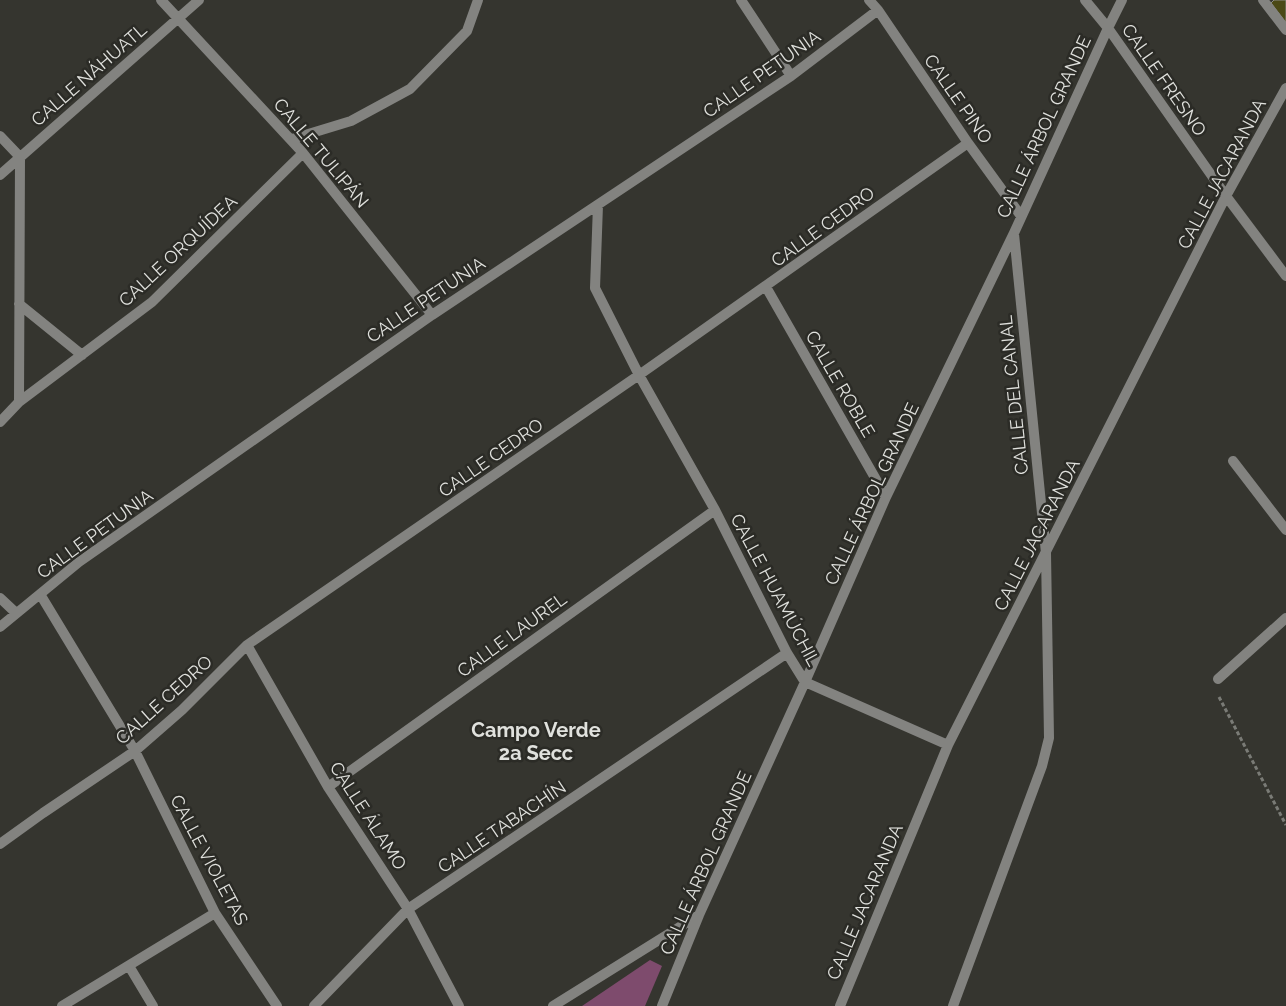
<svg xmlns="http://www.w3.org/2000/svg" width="1286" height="1006" viewBox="0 0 1286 1006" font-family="Raleway,sans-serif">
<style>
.green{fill:#7e4b6d}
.building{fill:#4b4916;stroke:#8d8d86}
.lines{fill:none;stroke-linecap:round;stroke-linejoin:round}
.path{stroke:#7a7b76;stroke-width:3;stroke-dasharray:4 2.5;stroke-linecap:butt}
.minor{stroke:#838380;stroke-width:10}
.labels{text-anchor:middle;stroke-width:5;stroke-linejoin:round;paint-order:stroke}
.street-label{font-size:18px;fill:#e0e1dd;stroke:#2b2b26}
.quarter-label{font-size:20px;font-weight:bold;fill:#e0e1dd;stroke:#2b2b26}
</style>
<rect width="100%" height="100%" fill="#35352f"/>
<!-- green -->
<path class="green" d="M 650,960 L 662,966 L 645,1006 L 582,1006 Z"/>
<!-- building -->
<path class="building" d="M 1274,0 L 1286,0 L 1286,23 L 1271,3 Z"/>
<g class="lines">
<!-- path -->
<path class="path" d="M 1219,697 L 1286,825"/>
<!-- minor -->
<path class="minor" d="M 161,0 L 303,153 L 432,315
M 741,0 L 791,76
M 869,0 L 878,10 L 968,143 L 1021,216
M 1085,0 L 1108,28 L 1226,196 L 1286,276
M 1263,0 L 1286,30
M 0,136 L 20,157 L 19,402
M 292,139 L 351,121 L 410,89 L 467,31 L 478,0
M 0,175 L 199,0
M 598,205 L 595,288 L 639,375 L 715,510 L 787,653 L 805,682 L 948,745
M 766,287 L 886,497
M 19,304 L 82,355
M 0,422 L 19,402 L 152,302 L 303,153
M 1233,461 L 1286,530
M 40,594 L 135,751 L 215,913 L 277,1006
M 0,598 L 16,613
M 0,627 L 79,562 L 432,315 L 791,76 L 878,10
M 247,645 L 328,787 L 408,909 L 459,1006
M 1218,679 L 1286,618
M 328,787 L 715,510
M 0,844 L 43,813 L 135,751 L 182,710 L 247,645 L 639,375 L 968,143
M 129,966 L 153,1006
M 62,1006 L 215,913
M 314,1006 L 408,909 L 787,653
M 553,1006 L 699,915
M 662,1006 L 699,915 L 805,682 L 886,497 L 1014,233 L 1108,28 L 1122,0
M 840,1006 L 948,745 L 1226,196 L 1286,88
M 953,1006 L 1042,766 L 1049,738 L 1046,553 L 1014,234"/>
</g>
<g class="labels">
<!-- street labels -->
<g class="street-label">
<text transform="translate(762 74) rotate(-35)" y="6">CALLE PETUNIA</text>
<text transform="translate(89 75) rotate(-41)" y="6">CALLE NÁHUATL</text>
<text transform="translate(1164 80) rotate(55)" y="6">CALLE FRESNO</text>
<text transform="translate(958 99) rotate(55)" y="6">CALLE PINO</text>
<text transform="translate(1044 127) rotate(-65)" y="6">CALLE ÁRBOL GRANDE</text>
<text transform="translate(321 153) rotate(50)" y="6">CALLE TULIPÁN</text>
<text transform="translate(1222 174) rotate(-62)" y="6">CALLE JACARANDA</text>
<text transform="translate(823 227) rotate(-36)" y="6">CALLE CEDRO</text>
<text transform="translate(178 251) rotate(-43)" y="6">CALLE ORQUÍDEA</text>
<text transform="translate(426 300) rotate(-34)" y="6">CALLE PETUNIA</text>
<text transform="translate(840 384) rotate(60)" y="6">CALLE ROBLE</text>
<text transform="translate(1014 395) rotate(-96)" y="6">CALLE DEL CANAL</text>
<text transform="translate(491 458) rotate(-35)" y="6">CALLE CEDRO</text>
<text transform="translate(872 494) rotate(-65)" y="6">CALLE ÁRBOL GRANDE</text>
<text transform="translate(95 534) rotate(-36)" y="6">CALLE PETUNIA</text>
<text transform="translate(1037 535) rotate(-63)" y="6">CALLE JACARANDA</text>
<text transform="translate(775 590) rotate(62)" y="6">CALLE HUAMÚCHIL</text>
<text transform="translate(512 635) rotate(-36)" y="6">CALLE LAUREL</text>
<text transform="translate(164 700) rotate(-42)" y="6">CALLE CEDRO</text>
<text transform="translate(368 816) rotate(57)" y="6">CALLE ÁLAMO</text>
<text transform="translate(502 827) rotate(-34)" y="6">CALLE TABACHÍN</text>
<text transform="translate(209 860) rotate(62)" y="6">CALLE VIOLETAS</text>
<text transform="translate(706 863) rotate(-66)" y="6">CALLE ÁRBOL GRANDE</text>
<text transform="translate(865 902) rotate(-67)" y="6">CALLE JACARANDA</text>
</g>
<!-- quarter labels -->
<g class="quarter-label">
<text x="536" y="737">Campo Verde<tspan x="536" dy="23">2a Secc</tspan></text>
</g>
</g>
</svg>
